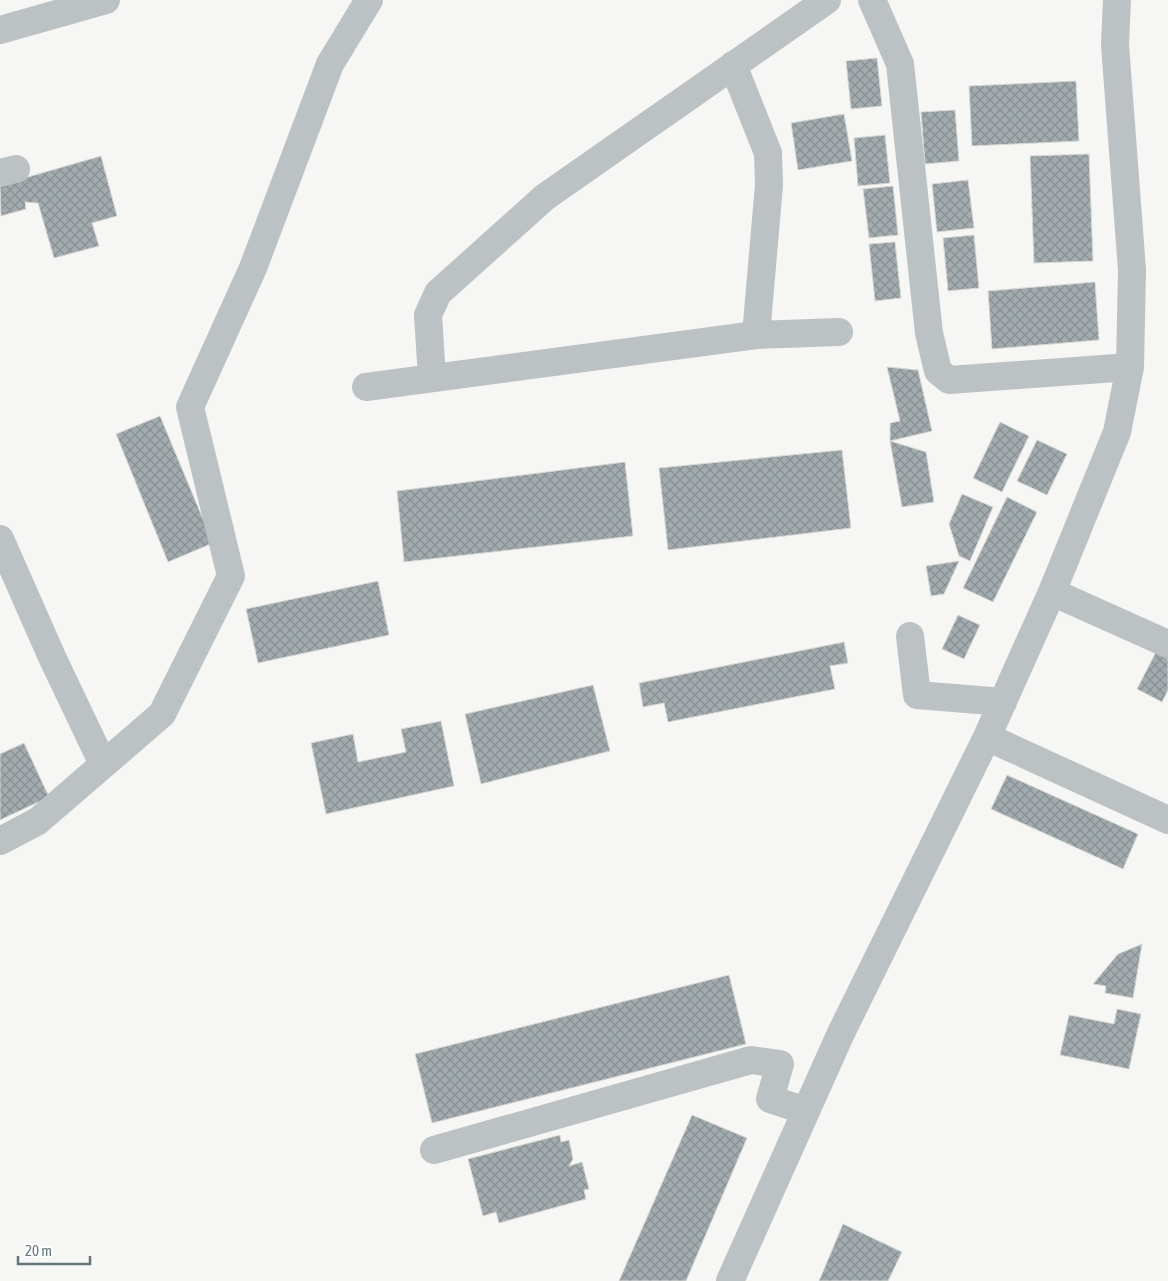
<svg xmlns="http://www.w3.org/2000/svg" width="1168" height="1281" viewBox="0 0 1168 1281" font-family="'Asap Condensed',sans-serif">
<style>
.building{fill:url(#building-cross-hatch);stroke:#d8d8d6}
.lines{fill:none;stroke-linecap:round;stroke-linejoin:round}
.minor{stroke:#bcc1c3;stroke-width:28}
</style>
<defs>
<pattern id="building-cross-hatch" width="8" height="8" patternUnits="userSpaceOnUse" patternTransform="scale(1.25)"><rect width="8" height="8" fill="#a2abae"/><path d="M0 0l8 8M0 8l8-8" fill="none" stroke="#889093"/></pattern>
</defs>
<rect width="100%" height="100%" fill="#f6f6f4"/>
<!-- building -->
<path class="building" d="M 877,58 L 882,106 L 851,109 L 846,61 Z
M 1076,81 L 1079,141 L 972,146 L 969,86 Z
M 955,110 L 959,161 L 925,164 L 921,112 Z
M 844,114 L 852,161 L 798,170 L 791,123 Z
M 885,135 L 890,183 L 858,186 L 854,138 Z
M 1089,154 L 1093,261 L 1034,263 L 1030,156 Z
M 101,156 L 117,216 L 92,223 L 99,246 L 54,258 L 38,203 L 25,202 L 26,209 L 1,216 L 0,185 Z
M 968,180 L 974,228 L 937,232 L 932,184 Z
M 893,186 L 898,235 L 869,238 L 863,189 Z
M 974,235 L 979,288 L 948,291 L 943,238 Z
M 895,242 L 901,298 L 875,301 L 869,244 Z
M 1095,282 L 1099,340 L 992,349 L 988,291 Z
M 887,367 L 918,370 L 932,431 L 890,441 L 890,423 L 900,421 Z
M 160,416 L 213,543 L 168,562 L 116,434 Z
M 1000,422 L 1029,436 L 1002,492 L 973,478 Z
M 1037,440 L 1067,454 L 1047,495 L 1017,481 Z
M 890,441 L 926,452 L 934,502 L 902,507 Z
M 842,450 L 851,528 L 668,550 L 659,468 Z
M 625,462 L 633,536 L 404,562 L 397,491 Z
M 962,494 L 993,507 L 970,561 L 959,556 L 949,524 Z
M 1007,497 L 1037,512 L 993,602 L 963,588 Z
M 959,561 L 944,594 L 931,596 L 926,566 Z
M 378,581 L 389,635 L 258,663 L 246,609 Z
M 958,615 L 980,625 L 964,659 L 942,649 Z
M 844,642 L 848,663 L 830,666 L 835,689 L 668,722 L 664,703 L 643,707 L 639,683 Z
M 1157,650 L 1168,656 L 1168,690 L 1162,702 L 1137,689 Z
M 593,685 L 610,751 L 481,784 L 465,714 Z
M 441,721 L 454,786 L 326,814 L 311,743 L 353,734 L 358,762 L 406,752 L 401,729 Z
M 24,743 L 49,797 L 0,820 L 0,754 Z
M 1007,775 L 1138,834 L 1123,869 L 991,809 Z
M 1142,944 L 1133,998 L 1105,993 L 1106,986 L 1093,984 L 1118,954 Z
M 729,975 L 746,1044 L 432,1123 L 415,1054 Z
M 1117,1009 L 1141,1014 L 1129,1069 L 1060,1055 L 1069,1015 L 1114,1024 Z
M 692,1115 L 747,1138 L 686,1281 L 619,1281 Z
M 560,1135 L 561,1142 L 569,1140 L 573,1159 L 569,1166 L 582,1162 L 589,1189 L 584,1190 L 586,1199 L 499,1223 L 496,1212 L 483,1216 L 468,1159 Z
M 843,1224 L 902,1252 L 888,1281 L 819,1281 Z"/>
<g class="lines">
<!-- minor -->
<path class="minor" d="M 872,0 L 900,64 L 929,333 L 938,371 L 949,380 L 1130,367
M 0,30 L 106,0
M 733,65 L 768,153 L 769,185 L 756,335
M 0,173 L 16,169
M 432,378 L 428,315 L 438,293 L 545,197 L 827,0
M 366,387 L 756,335 L 839,332
M 0,539 L 52,657 L 103,764
M 1052,592 L 1168,644
M 910,636 L 917,695 L 1003,702
M 987,737 L 1168,820
M 0,841 L 38,821 L 162,714 L 231,576 L 190,407 L 253,268 L 330,64 L 369,0
M 434,1150 L 751,1060 L 780,1064 L 770,1099 L 806,1111
M 730,1281 L 841,1033 L 987,737 L 1052,592 L 1117,432 L 1130,367 L 1132,270 L 1115,45 L 1117,0"/>
</g>
<!-- scale -->
<path d="M18 1256v8h72v-8" fill="none" stroke="#65757b" stroke-width="2.5"/>
<text x="25" y="1256" font-size="15" fill="#65757b" stroke="#ffffff" stroke-width="4" paint-order="stroke">20 m</text>
</svg>
